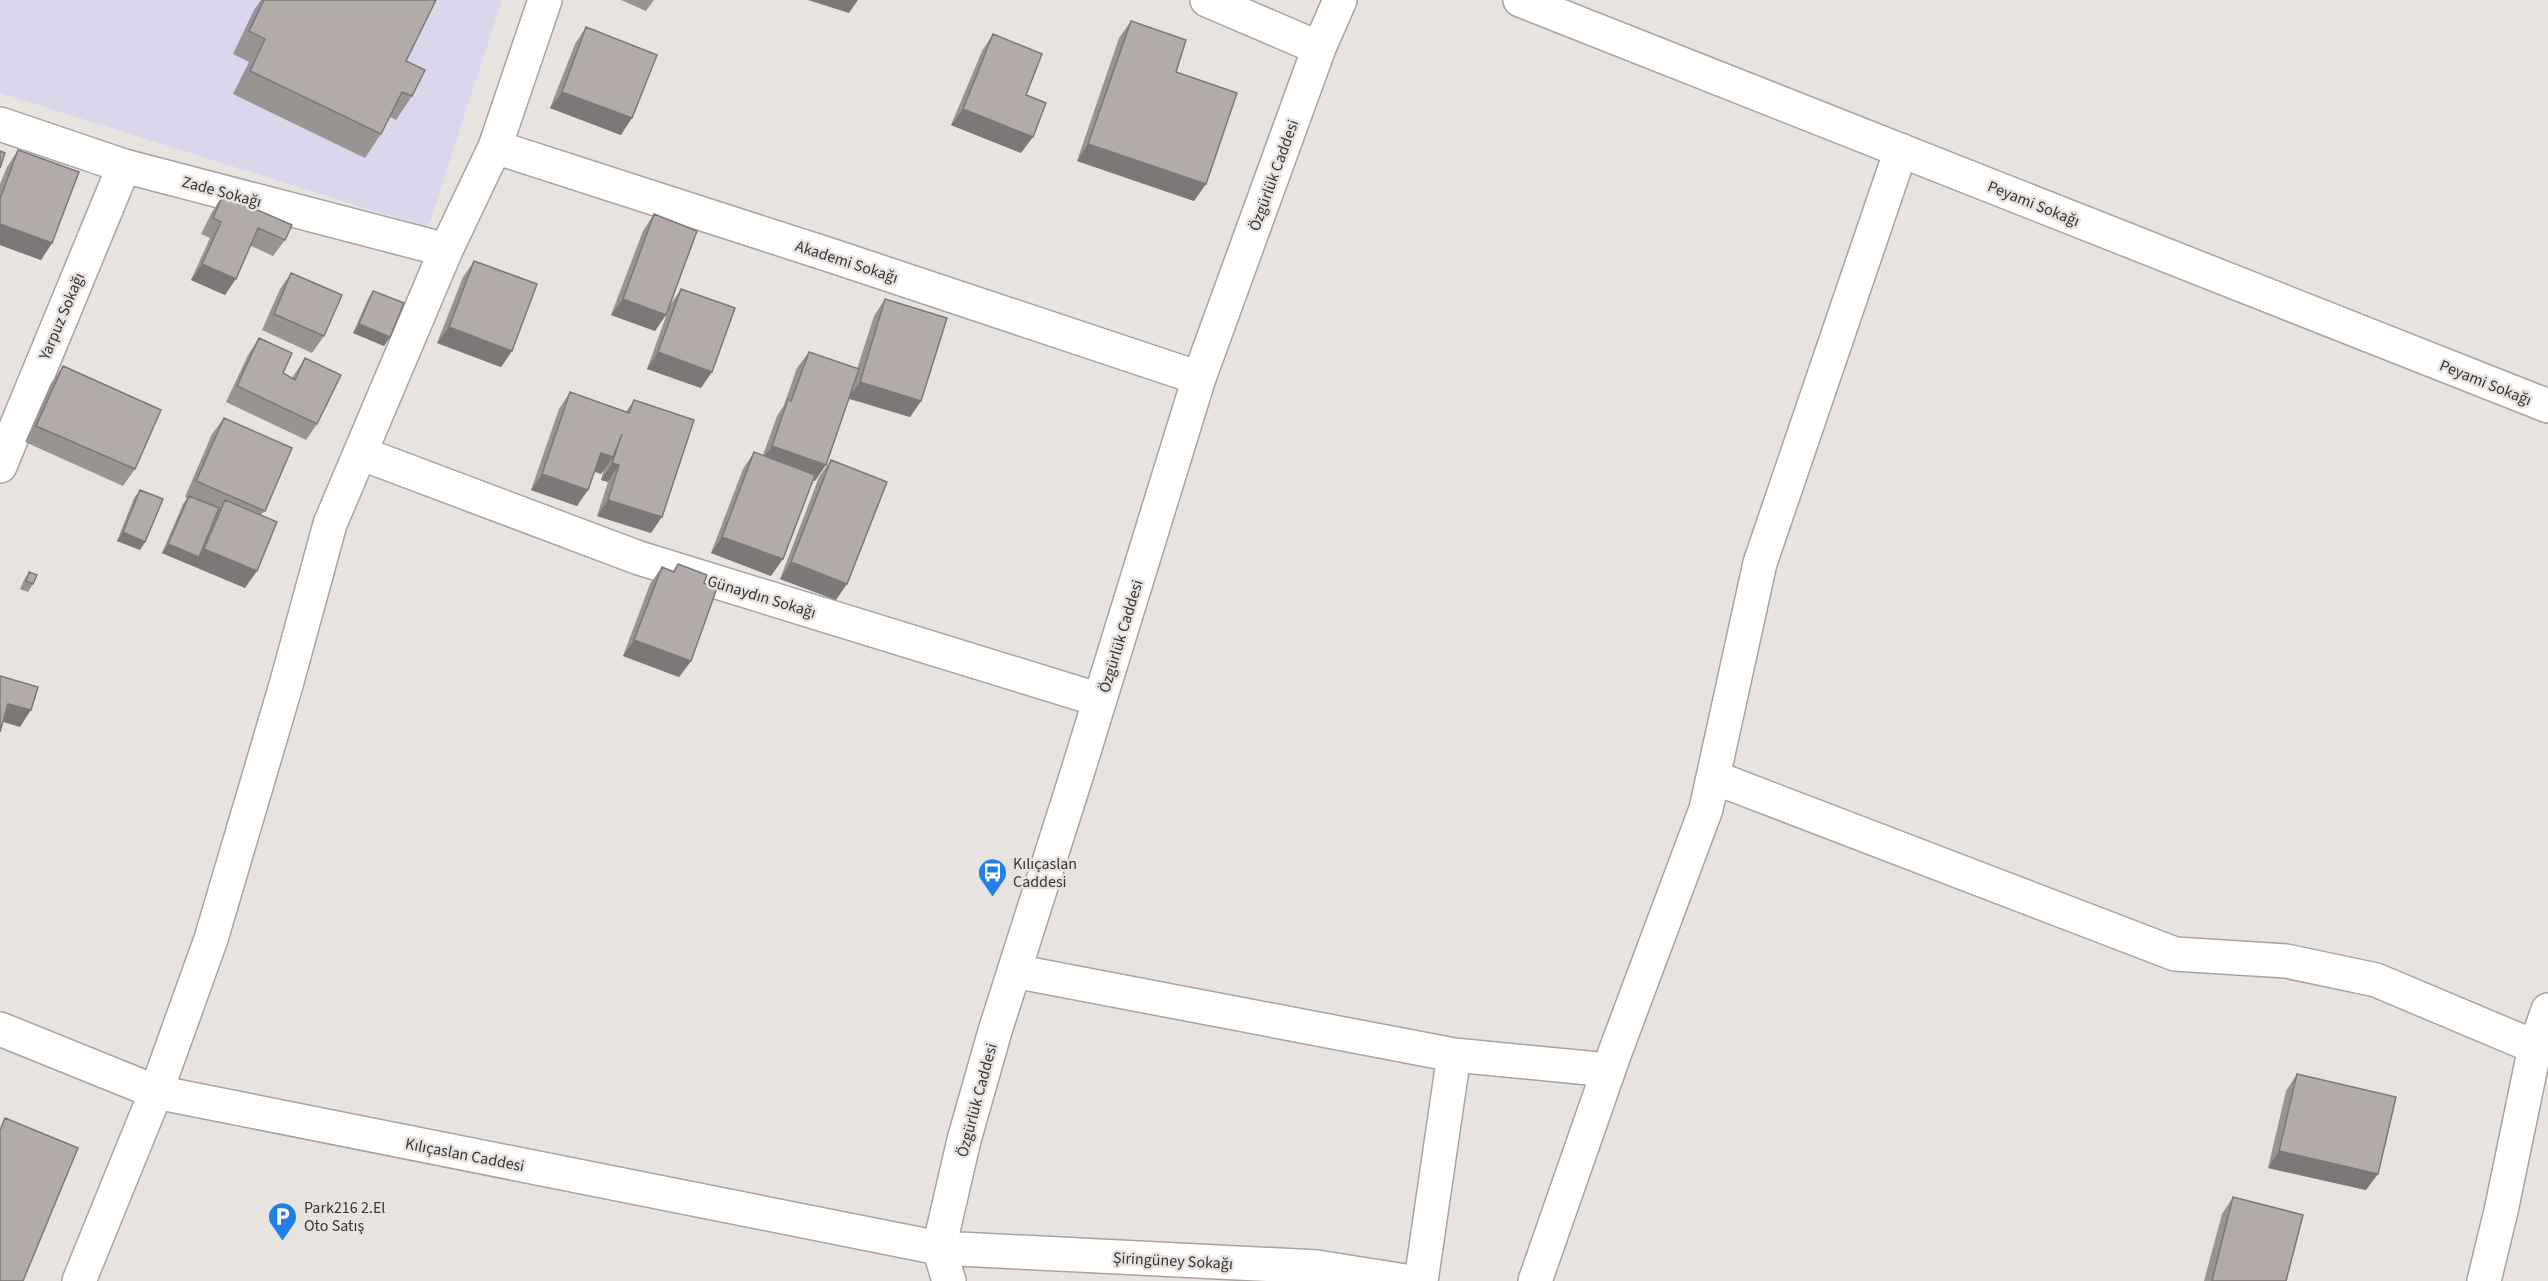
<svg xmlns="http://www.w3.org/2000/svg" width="2548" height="1281" viewBox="0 0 2548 1281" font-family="'Source Sans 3',sans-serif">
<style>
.education{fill:#dad7ed}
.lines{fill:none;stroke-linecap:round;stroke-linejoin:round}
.minor-casing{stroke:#a9a3a0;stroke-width:36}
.minor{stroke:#fff;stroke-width:33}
.wall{fill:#999392}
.shaded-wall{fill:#7d7877}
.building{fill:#b2abaa;stroke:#7d7877;stroke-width:1.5}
.labels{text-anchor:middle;stroke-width:5;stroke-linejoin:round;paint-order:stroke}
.street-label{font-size:16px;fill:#383534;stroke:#e9e3df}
.poi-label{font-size:16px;fill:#383534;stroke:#e9e3df;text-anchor:start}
</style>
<rect width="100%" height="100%" fill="#e9e3df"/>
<!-- education -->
<path class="education" d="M 0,0 L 502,0 L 428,228 L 0,93 Z"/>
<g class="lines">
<defs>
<path id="minor" d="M 1207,0 L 1319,48
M 1520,0 L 2548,406
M 0,124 L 124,166 L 446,250
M 495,147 L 836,257 L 1199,378
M 360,453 L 639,558 L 1100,700
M 0,466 L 124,166
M 1713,777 L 2175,954 L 2286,961 L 2376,980 L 2535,1047 L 2501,1211 L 2484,1281
M 1014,971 L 1454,1055 L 1609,1070
M 0,1029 L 156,1092 L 939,1248 L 1317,1267 L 1405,1281
M 2535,1047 L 2548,1010
M 79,1281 L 156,1092 L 211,939 L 286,685 L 330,524 L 446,250 L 495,147 L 545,0
M 949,1281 L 939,1248 L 964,1140 L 995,1031 L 1076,777 L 1199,378 L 1319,48 L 1340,0
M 1421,1281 L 1454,1055
M 1535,1281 L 1614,1055 L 1706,809 L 1760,563 L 1901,150"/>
</defs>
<!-- minor casing -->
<use href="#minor" class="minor-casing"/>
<!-- minor -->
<use href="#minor" class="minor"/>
</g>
<!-- wall -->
<path class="wall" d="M 261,0 L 264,0 L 406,61 L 412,96 L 396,120 L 390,117 L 381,134 L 365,158 L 233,94 L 249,62 L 233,54 L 254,10 Z
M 621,0 L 654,0 L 646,11 Z
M 1131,21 L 1176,72 L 1194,201 L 1077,161 L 1119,38 Z
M 586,27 L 621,135 L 550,108 L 575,44 Z
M 993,34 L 1026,95 L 1021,153 L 951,125 L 982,51 Z
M 18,150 L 52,243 L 41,260 L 0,245 L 0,184 L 7,167 Z
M 223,195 L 285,240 L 273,256 L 251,246 L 225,295 L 191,280 L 210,238 L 201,234 L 212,212 Z
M 654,214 L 655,331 L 611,315 L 643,231 Z
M 474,261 L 512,351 L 501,367 L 437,343 L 463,277 Z
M 291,273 L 324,336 L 312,353 L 262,330 L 280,289 Z
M 681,289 L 701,388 L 647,369 L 670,305 Z
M 373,291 L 390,337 L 384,346 L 353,333 L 368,299 Z
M 885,299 L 921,401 L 910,417 L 849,399 L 815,481 L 813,480 L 771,576 L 711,553 L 743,469 L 754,452 L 763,455 L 777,416 L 784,405 L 797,368 L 809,352 L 857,369 L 874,316 Z
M 259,338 L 283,373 L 292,378 L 305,358 L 317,424 L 306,440 L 226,402 L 248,355 Z
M 63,366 L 135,469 L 123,486 L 25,442 L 51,383 Z
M 570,392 L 626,412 L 634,400 L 651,533 L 597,516 L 608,482 L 601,480 L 604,469 L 601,474 L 595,471 L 577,506 L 531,490 L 559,409 Z
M 224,418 L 265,511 L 261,515 L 245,588 L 162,553 L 183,504 L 187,498 L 185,497 L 212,434 Z
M 831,460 L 836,600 L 780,579 L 819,477 Z
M 140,490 L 145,542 L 140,550 L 117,541 L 134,498 Z
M 678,564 L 704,583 L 691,661 L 679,677 L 623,656 L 650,584 L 662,567 L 673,571 Z
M 29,572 L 33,584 L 28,592 L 20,589 L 24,580 Z
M 2297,1074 L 2366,1190 L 2268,1168 L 2286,1091 Z
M 2233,1197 L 2286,1281 L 2204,1281 L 2222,1214 Z"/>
<!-- shaded-wall -->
<path class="shaded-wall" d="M 808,0 L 858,0 L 849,13 Z
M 562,92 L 632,118 L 621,135 L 550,108 Z
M 963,109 L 1033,137 L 1021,153 L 951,125 Z
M 1088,144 L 1206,184 L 1194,201 L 1077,161 Z
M 0,224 L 52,243 L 41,260 L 0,245 Z
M 202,264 L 236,279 L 225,295 L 191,280 Z
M 623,299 L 666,315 L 655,331 L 611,315 Z
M 359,324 L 390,337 L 384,346 L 353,333 Z
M 449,327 L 512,351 L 501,367 L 437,343 Z
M 658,352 L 712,372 L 701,388 L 647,369 Z
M 860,382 L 921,401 L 910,417 L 848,398 Z
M 772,446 L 826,465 L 815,481 L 760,463 Z
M 601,453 L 613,457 L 601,474 L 590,470 Z
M 612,463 L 619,465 L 608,482 L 601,480 Z
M 542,474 L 588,490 L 577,506 L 531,490 Z
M 608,500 L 662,517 L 651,533 L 597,516 Z
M 123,532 L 145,542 L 140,550 L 117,541 Z
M 722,537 L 783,559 L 771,576 L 711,553 Z
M 168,544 L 199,557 L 204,549 L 257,571 L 245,588 L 162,553 Z
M 791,562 L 847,584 L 836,600 L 780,579 Z
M 634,640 L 691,661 L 679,677 L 623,656 Z
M 8,704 L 31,710 L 20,727 L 0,721 Z
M 2279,1151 L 2378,1174 L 2366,1190 L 2268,1168 Z"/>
<!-- building -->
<path class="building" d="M 264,0 L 436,0 L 406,61 L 425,70 L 412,96 L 402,92 L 381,134 L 250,71 L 265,39 L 249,31 Z
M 1131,21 L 1186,40 L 1176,72 L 1237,93 L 1206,184 L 1088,144 Z
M 586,27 L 657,55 L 632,118 L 562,92 Z
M 993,34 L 1042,54 L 1026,95 L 1046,103 L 1033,137 L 963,109 Z
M 18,150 L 79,172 L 52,243 L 0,224 L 0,199 Z
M 0,151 L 5,153 L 0,168 Z
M 223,195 L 292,225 L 285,240 L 258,228 L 236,279 L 202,264 L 221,222 L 213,218 Z
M 654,214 L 697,231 L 666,315 L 623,299 Z
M 474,261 L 537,284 L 512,351 L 449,327 Z
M 291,273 L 342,295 L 324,336 L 274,314 Z
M 681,289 L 735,308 L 712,372 L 658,352 Z
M 373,291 L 404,303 L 390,337 L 359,324 Z
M 885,299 L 947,318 L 921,401 L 860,382 Z
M 259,338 L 292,353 L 283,373 L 295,380 L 305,358 L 341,375 L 317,424 L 237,386 Z
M 809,352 L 859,369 L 826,465 L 772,446 L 788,399 L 791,401 Z
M 63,366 L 161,410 L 135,469 L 36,426 Z
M 570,392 L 629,413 L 634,400 L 694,420 L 662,517 L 608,500 L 619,465 L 612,463 L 622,434 L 613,457 L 601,453 L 588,490 L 542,474 Z
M 224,418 L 292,448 L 265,511 L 196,481 Z
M 754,452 L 815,475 L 783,559 L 722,537 Z
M 831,460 L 887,482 L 847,584 L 791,562 Z
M 140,490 L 163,499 L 145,542 L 123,532 Z
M 189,496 L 219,508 L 199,557 L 168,544 Z
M 225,500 L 277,522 L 257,571 L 204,549 Z
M 678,564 L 707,575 L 704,583 L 717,588 L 691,661 L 634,640 L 662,567 L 674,572 Z
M 29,572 L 37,575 L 33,584 L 26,581 Z
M 0,676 L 38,687 L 31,710 L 8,704 L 0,732 Z
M 2297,1074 L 2396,1097 L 2378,1174 L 2279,1151 Z
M 5,1118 L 78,1148 L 23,1281 L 0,1281 L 0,1130 Z
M 2233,1197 L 2303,1215 L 2286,1281 L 2212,1281 Z"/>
<!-- icons -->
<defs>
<symbol id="bus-pin" viewBox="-11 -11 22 30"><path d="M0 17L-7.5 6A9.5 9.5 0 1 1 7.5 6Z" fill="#227ee8" stroke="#e9e3df"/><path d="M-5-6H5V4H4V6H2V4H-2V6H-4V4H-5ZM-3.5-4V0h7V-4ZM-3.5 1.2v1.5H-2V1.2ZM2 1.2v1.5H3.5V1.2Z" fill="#fff"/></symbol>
<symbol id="parking-pin" viewBox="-11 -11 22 30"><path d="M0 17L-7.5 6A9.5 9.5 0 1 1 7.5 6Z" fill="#227ee8" stroke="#e9e3df"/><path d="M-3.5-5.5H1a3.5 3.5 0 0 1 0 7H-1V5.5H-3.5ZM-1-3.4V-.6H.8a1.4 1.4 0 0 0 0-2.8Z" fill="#fff"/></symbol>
</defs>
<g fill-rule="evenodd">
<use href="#bus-pin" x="976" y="856" width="33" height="45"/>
<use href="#parking-pin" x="266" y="1200" width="33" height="45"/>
</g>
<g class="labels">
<!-- street labels -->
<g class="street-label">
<text transform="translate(1273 175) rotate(-70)" y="6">Özgürlük Caddesi</text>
<text transform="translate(222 191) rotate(15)" y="6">Zade Sokağı</text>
<text transform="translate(2034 203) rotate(22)" y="6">Peyami Sokağı</text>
<text transform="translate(847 261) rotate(18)" y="6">Akademi Sokağı</text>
<text transform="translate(61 316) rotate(-67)" y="6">Yarpuz Sokağı</text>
<text transform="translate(2486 382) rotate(22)" y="6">Peyami Sokağı</text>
<text transform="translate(762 596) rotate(17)" y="6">Günaydın Sokağı</text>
<text transform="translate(1120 636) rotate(-73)" y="6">Özgürlük Caddesi</text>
<text transform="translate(976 1100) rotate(-75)" y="6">Özgürlük Caddesi</text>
<text transform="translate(465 1154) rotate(11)" y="6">Kılıçaslan Caddesi</text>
<text transform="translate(1173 1260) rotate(3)" y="6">Şiringüney Sokağı</text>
</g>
<!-- poi labels -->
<g class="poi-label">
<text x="1013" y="869">Kılıçaslan<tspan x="1013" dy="18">Caddesi</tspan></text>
<text x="304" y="1213">Park216 2.El<tspan x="304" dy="18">Oto Satış</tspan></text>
</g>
</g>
</svg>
